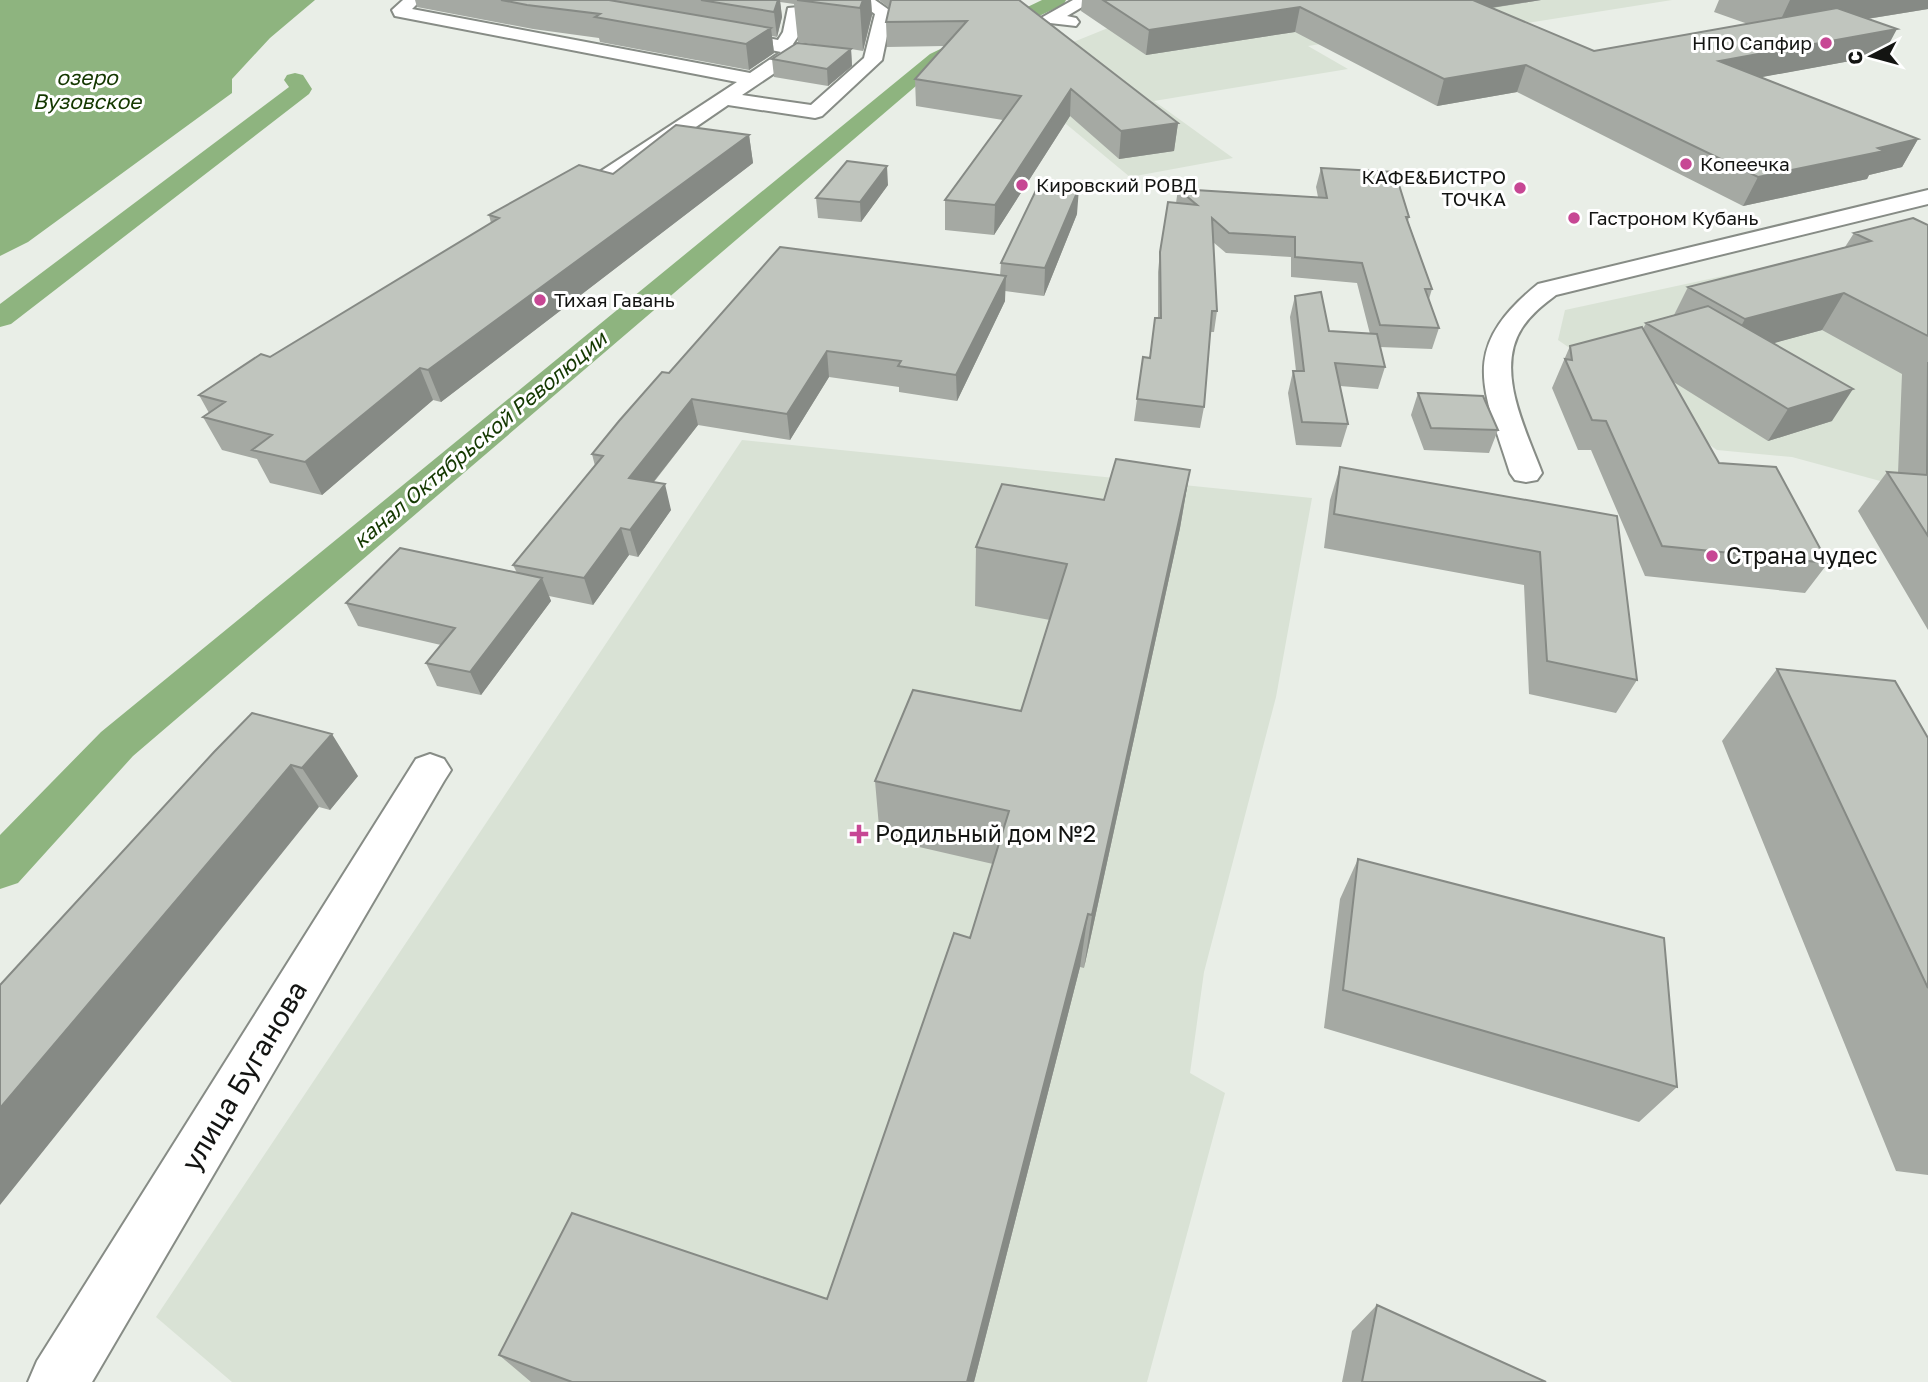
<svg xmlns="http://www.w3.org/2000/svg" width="1928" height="1382" viewBox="0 0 1928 1382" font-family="'Golos Text',sans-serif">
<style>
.built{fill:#d9e2d5}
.water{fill:#8eb47f}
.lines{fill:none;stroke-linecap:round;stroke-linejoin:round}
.canal{fill:#8eb47f;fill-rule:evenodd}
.minor-casing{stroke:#878c86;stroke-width:4}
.minor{fill:#fff;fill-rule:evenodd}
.wall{fill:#a5a9a3}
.shaded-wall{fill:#868a85}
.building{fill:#c0c5be;stroke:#868a85;stroke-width:2}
.poi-dot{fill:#c74794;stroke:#fff;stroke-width:2.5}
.labels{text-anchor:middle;stroke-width:6;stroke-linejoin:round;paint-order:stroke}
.far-poi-label{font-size:19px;fill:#131412;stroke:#fff;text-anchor:start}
.far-water-label{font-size:21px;font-style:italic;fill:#143800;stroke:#fff}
.poi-label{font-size:23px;fill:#131412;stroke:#fff;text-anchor:start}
.near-street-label{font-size:28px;fill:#131412;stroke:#fff}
</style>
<rect width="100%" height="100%" fill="#e9eee7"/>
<!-- built -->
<path class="built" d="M 1219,0 L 1672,0 L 1489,29 L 1470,20 L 1308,46 L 1348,69 L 1154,101 L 1233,158 L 1130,177 L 1002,71 L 1108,28 Z
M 1862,246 L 1928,277 L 1928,494 L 1792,457 L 1717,450 L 1558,340 L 1565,310 Z
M 742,440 L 1312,498 L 1276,697 L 1204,972 L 1190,1073 L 1225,1093 L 1147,1382 L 232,1382 L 156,1317 Z"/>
<!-- water -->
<path class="water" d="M 0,0 L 315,0 L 270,38 L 232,79 L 232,93 L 28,242 L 0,256 Z"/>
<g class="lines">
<!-- canal -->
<path class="canal" d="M 1042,0 L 1066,0 L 1064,4 L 944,62 L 133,756 L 18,883 L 0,889 L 0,835 L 101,732 L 930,54 Z
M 295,73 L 303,75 L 312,89 L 309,94 L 11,324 L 0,327 L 0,304 L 289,87 L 284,80 L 287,75 Z"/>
<defs>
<path id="minor" d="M 403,0 L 421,0 L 412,9 L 750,73 L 781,52 L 717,39 L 714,35 L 717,31 L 723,30 L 778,40 L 783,32 L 788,8 L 853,2 L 855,6 L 853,10 L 802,16 L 801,32 L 793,44 L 803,52 L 800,56 L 742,95 L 811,105 L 864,58 L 875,14 L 861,4 L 863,0 L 875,0 L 892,12 L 882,60 L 822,116 L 815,118 L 728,105 L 614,183 L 598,183 L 595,178 L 598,173 L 737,82 L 395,16 L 392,10 Z
M 1073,0 L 1094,0 L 1067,16 L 1076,18 L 1079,22 L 1076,26 L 1050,23 L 1041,18 Z
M 1928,190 L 1928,204 L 1556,295 C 1543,305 1531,314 1522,328 C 1494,371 1527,432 1542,473 L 1537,480 L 1526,482 L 1515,480 L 1510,473 C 1483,387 1458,349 1538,284 Z
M 430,754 L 444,759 L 451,770 L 444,781 L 92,1382 L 28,1382 L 37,1361 L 416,759 Z"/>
</defs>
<!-- minor casing -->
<use href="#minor" class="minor-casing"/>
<!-- minor -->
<use href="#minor" class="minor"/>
</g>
<!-- wall -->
<path class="wall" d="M 415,0 L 871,0 L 872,15 L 863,51 L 851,49 L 852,66 L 828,86 L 774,77 L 772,59 L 833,47 L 798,42 L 794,4 L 780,2 L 782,17 L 777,37 L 772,36 L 774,53 L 749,70 L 600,42 L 599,38 L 533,29 L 417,7 Z
M 879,0 L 1019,0 L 1178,123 L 1174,151 L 1119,159 L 1070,116 L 994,235 L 945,230 L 945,200 L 1003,120 L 916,106 L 915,79 L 944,46 L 887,47 L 886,22 L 889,8 Z
M 1082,0 L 1541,0 L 1492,8 L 1594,51 L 1748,24 L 1714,12 L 1719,0 L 1928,0 L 1928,9 L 1867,19 L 1883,55 L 1761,77 L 1918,139 L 1902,167 L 1869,175 L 1867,179 L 1743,206 L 1517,92 L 1437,106 L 1295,32 L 1146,55 L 1081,11 Z
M 749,135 L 753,163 L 441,402 L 433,400 L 322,495 L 270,483 L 257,459 L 222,450 L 203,417 L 209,413 L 199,395 L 270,357 L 491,223 L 489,215 L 613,174 Z
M 1321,168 L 1409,217 L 1408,221 L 1432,289 L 1429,299 L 1439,328 L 1432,349 L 1380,347 L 1385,367 L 1378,389 L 1340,386 L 1348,424 L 1341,447 L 1296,445 L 1288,393 L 1293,371 L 1296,371 L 1290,317 L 1295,296 L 1329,331 L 1370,334 L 1357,283 L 1291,277 L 1291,257 L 1226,253 L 1213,242 L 1217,311 L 1214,332 L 1210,332 L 1204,407 L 1200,428 L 1134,421 L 1137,399 L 1150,358 L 1158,318 L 1158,272 L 1160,252 L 1176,203 L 1178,189 L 1318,197 L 1316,187 Z
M 888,185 L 861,222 L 818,218 L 816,198 Z
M 1077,214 L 1044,296 L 1005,291 L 1005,301 L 957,401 L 899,392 L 899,387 L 829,377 L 790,440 L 698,425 L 654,482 L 671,510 L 638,557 L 629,555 L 593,605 L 549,596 L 551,601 L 481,695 L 437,686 L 426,663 L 441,645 L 358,626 L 346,603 L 517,573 L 513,565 L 595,466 L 592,454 L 669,373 L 1000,276 L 1001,263 Z
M 1928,225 L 1928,630 L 1858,511 L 1887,472 L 1898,473 L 1902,374 L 1822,330 L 1773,343 L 1832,421 L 1768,441 L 1672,381 L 1719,463 L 1828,563 L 1805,593 L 1645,576 L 1591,450 L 1578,450 L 1552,388 L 1570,346 L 1643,329 L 1646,323 L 1674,315 L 1688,287 L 1845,247 L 1854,233 Z
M 1418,393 L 1498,430 L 1489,453 L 1424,450 L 1411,415 Z
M 1340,467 L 1617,516 L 1637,680 L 1616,713 L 1529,694 L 1524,585 L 1324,548 L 1330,500 Z
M 1190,470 L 1180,528 L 1084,968 L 1080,967 L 974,1382 L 531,1382 L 499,1355 L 827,1299 L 970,938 L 993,864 L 880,838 L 875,781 L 1021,711 L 1050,620 L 975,606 L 976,547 L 1104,500 Z
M 1777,669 L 1928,738 L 1928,1175 L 1896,1171 L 1722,741 Z
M 214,752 L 358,776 L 330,810 L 319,807 Z
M 1358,859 L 1677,1087 L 1639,1122 L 1324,1028 L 1340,899 Z
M 1377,1305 L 1546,1382 L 1342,1382 L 1352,1331 Z"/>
<!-- shaded-wall -->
<path class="shaded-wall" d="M 778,0 L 780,0 L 782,17 L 777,37 L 774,12 Z
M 863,0 L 871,0 L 872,15 L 863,51 L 860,8 Z
M 1449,0 L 1541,0 L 1445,15 Z
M 1790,0 L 1928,0 L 1928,9 L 1774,34 Z
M 1300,7 L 1295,32 L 1146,55 L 1149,30 Z
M 771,28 L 774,53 L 749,70 L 746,44 Z
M 1897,29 L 1883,55 L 1708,87 L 1719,61 Z
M 851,49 L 852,66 L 828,86 L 827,69 Z
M 1526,65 L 1517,92 L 1437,106 L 1444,79 Z
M 1071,89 L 1070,116 L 994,235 L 995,205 Z
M 1178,123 L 1174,151 L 1119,159 L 1121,131 Z
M 749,135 L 753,163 L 441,402 L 428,370 Z
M 1918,139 L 1902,167 L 1869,175 L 1867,179 L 1743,206 L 1758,177 Z
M 887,166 L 888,185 L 861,222 L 860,202 Z
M 1079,188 L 1077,214 L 1044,296 L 1045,268 Z
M 1006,276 L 1005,301 L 957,401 L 956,375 Z
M 1844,293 L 1822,330 L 1724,357 L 1745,319 Z
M 827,351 L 829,377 L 790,440 L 787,414 Z
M 420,368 L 433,400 L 322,495 L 305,462 Z
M 1853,389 L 1832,421 L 1768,441 L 1788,409 Z
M 692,399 L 698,425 L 636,504 L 629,478 Z
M 1190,470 L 1180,528 L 1084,968 L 1092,915 Z
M 665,484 L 671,510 L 638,557 L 630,530 Z
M 621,528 L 629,555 L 593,605 L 584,578 Z
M 542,578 L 551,601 L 481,695 L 470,672 Z
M 332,734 L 358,776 L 330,810 L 302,768 Z
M 291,765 L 319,807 L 0,1205 L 0,1108 Z
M 1088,914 L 1080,967 L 974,1382 L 967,1382 Z"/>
<!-- building -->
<path class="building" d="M 501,0 L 609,0 L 771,28 L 746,44 L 595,17 L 600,14 L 527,5 Z
M 701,0 L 778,0 L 774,12 Z
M 797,0 L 863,0 L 860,8 Z
M 891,0 L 1019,0 L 1178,123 L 1121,131 L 1071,89 L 995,205 L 945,200 L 1021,96 L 915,79 L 967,21 L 886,22 Z
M 1103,0 L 1473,0 L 1594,51 L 1837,8 L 1897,29 L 1719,61 L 1918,139 L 1878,148 L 1884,151 L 1758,177 L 1526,65 L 1444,79 L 1300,7 L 1149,30 Z
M 797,43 L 851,49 L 827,69 L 772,59 Z
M 676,125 L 749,135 L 428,370 L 420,368 L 305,462 L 252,450 L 272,435 L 203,417 L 225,402 L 199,395 L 261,354 L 270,357 L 499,218 L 489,215 L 579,165 L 613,174 Z
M 847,161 L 887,166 L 860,202 L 816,198 Z
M 1321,168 L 1395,172 L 1409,217 L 1406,217 L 1432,289 L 1425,289 L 1439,328 L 1380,325 L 1362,263 L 1295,257 L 1295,237 L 1229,233 L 1212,218 L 1217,311 L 1212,311 L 1204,407 L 1137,399 L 1143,357 L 1150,358 L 1155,318 L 1161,318 L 1160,252 L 1168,202 L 1197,205 L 1178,189 L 1327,198 Z
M 1039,184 L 1079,188 L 1045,268 L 1001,263 Z
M 1913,218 L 1928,225 L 1928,336 L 1844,293 L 1745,319 L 1688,287 L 1871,241 L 1854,233 Z
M 780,247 L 1006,276 L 956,375 L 898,366 L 901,361 L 827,351 L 787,414 L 692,399 L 629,478 L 665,484 L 630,530 L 621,528 L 584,578 L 513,565 L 603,456 L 592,454 L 619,421 L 662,372 L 669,373 Z
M 1321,292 L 1329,331 L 1377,334 L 1385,367 L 1335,363 L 1348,424 L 1302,422 L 1293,371 L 1304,371 L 1295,296 Z
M 1708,306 L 1853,389 L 1788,409 L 1646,323 Z
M 1642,327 L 1719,463 L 1776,467 L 1828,563 L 1662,546 L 1606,421 L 1592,420 L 1565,359 L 1572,360 L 1570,346 Z
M 1928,362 L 1928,536 L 1887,472 L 1927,475 Z
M 1418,393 L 1483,396 L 1498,430 L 1431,428 Z
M 1116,459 L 1190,470 L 1092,915 L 1088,914 L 967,1382 L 572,1382 L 499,1355 L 572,1213 L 827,1299 L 954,933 L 970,938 L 1009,811 L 875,781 L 913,690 L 1021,711 L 1067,564 L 976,547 L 1002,484 L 1104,500 Z
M 1340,467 L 1617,516 L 1637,680 L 1547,661 L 1540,552 L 1334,514 Z
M 400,548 L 542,578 L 470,672 L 426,663 L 455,628 L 346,603 Z
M 1777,669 L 1895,681 L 1928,738 L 1928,988 Z
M 252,713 L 332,734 L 302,768 L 291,765 L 0,1108 L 0,985 L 214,752 Z
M 1358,859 L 1664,938 L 1677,1087 L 1343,990 Z
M 1377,1305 L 1546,1382 L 1362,1382 Z"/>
<!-- markers -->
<g class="poi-dot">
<circle cx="1826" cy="43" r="7"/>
<circle cx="1686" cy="164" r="7"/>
<circle cx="1022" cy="185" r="7"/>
<circle cx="1520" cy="188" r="7"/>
<circle cx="1574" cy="218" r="7"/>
<circle cx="540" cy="300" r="7"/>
<circle cx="1712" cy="556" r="7"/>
<path d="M855.5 823.5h7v7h7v7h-7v7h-7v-7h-7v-7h7z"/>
</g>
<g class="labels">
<!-- far-poi labels -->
<g class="far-poi-label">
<text x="1812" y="50" text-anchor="end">НПО Сапфир</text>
<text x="1700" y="171">Копеечка</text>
<text x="1506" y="184" text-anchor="end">КАФЕ&amp;БИСТРО<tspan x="1506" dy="22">ТОЧКА</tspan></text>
<text x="1036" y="192">Кировский РОВД</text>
<text x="1588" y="225">Гастроном Кубань</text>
<text x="554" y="307">Тихая Гавань</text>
</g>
<!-- far-water labels -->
<g class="far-water-label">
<text x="87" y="85">озеро<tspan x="87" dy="24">Вузовское</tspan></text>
<text transform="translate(480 440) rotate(-40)" y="7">канал Октябрьской Революции</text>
</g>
<!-- poi labels -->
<g class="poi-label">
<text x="1726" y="564">Страна чудес</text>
<text x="875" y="842">Родильный дом №2</text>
</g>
<!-- near-street labels -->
<g class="near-street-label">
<text transform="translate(244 1076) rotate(-59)" y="10">улица Буганова</text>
</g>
</g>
<!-- north arrow -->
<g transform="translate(1872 56) rotate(264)" stroke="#ffffff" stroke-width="5" paint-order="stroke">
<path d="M0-5L12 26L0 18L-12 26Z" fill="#131412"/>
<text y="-10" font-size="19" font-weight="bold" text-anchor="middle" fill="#131412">С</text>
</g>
</svg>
